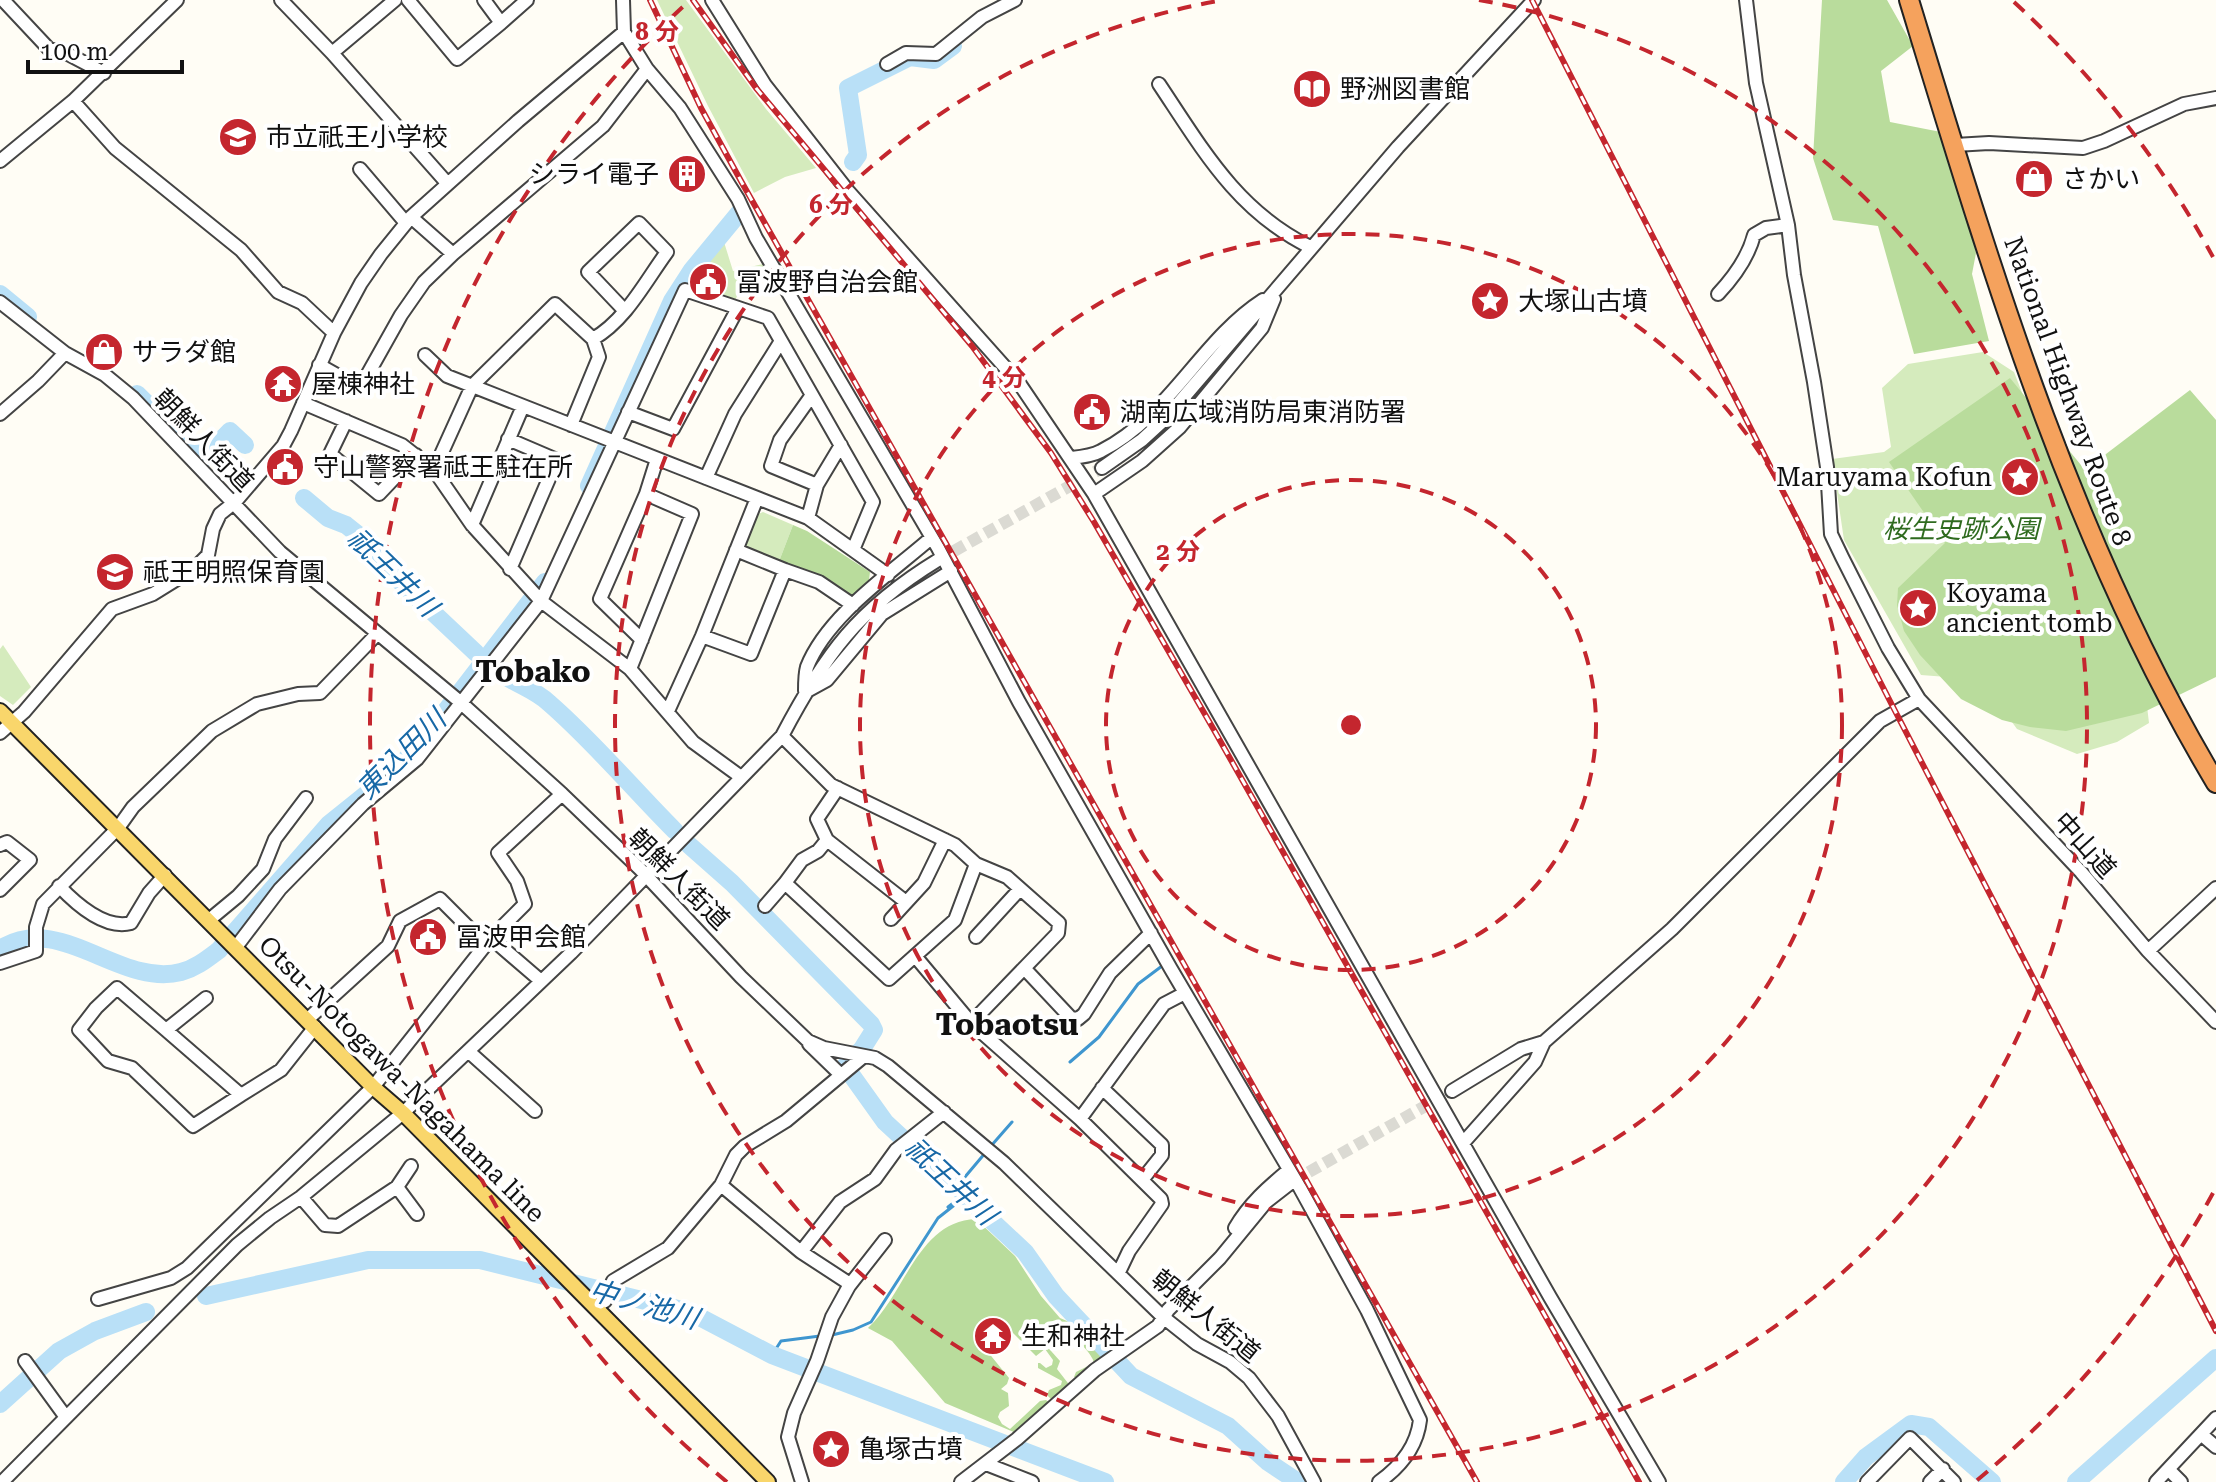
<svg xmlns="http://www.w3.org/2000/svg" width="2216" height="1482" viewBox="0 0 2216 1482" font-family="'Roboto Serif','Noto Sans JP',serif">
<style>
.green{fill:#d5ebbd}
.forest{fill:#b9dc9c}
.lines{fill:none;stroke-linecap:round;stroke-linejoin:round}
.stream{stroke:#3f96cf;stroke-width:3}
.river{stroke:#b9e0f7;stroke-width:18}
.minor-tunnel{stroke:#dbdad3;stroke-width:12;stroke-dasharray:12 6;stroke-linecap:butt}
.minor-casing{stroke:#444;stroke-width:16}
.major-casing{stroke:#222;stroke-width:18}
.highway-casing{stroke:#222;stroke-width:22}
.minor{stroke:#fff;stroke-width:12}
.major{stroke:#f9d66b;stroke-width:14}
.highway{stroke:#f5a25d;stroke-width:18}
.rail-casing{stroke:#c4262e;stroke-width:6}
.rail{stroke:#fff;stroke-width:3;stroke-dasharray:9;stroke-linecap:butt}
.ring{fill:none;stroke:#c4262e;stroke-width:4;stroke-dasharray:14 10}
.labels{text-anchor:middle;stroke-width:8;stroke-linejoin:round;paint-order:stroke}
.poi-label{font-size:26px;fill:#111;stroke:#fff;text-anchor:start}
.street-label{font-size:26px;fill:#111;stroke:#fff}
.park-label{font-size:26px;font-style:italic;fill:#2f6b1f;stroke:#fff}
.water-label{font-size:28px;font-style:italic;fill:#1768a6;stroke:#fff}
.quarter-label{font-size:30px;font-weight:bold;fill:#111;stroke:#fff}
.centre{fill:#c4262e;stroke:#fff;stroke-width:4}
.ring-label{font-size:24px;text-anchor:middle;font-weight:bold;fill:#c4262e;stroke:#fff;stroke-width:8;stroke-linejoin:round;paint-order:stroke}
</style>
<rect width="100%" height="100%" fill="#fffdf5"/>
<!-- green -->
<path class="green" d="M 657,0 L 686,0 L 766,109 L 816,168 L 785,177 L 754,193 L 708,106 Z
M 724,242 L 733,271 L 767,263 L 767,270 L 744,279 L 735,301 L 720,297 L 726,273 L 705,266 Z
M 1983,352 L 2014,372 L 2113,627 L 2144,681 L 2149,723 L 2117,742 L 2077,754 L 2017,729 L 1999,704 L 1960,678 L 1921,675 L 1844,540 L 1832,459 L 1884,452 L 1891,447 L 1882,388 L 1908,364 Z
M 763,512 L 793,525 L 778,564 L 748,551 L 745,545 L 756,515 Z
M 3,645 L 31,687 L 13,705 L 0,696 L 0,649 Z"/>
<!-- forest -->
<path class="forest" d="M 1822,0 L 1887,0 L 1913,46 L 1881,71 L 1890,122 L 1951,134 L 1976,253 L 1972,274 L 1989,341 L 1914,354 L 1878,226 L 1833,220 L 1813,158 Z
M 2010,378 L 2085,470 L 2190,390 L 2216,420 L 2216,677 L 2142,713 L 2066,731 L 2030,727 L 2002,720 L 1961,699 L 1920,655 L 1904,631 L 1897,605 L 1898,588 L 1945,543 L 1889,462 Z
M 793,525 L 807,531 L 870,572 L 869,580 L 852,597 L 844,597 L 778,564 Z
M 976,1219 L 1015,1256 L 1041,1296 L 1060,1318 L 1074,1324 L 1103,1358 L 1081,1381 L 1074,1377 L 1076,1372 L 1094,1363 C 1093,1354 1072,1333 1063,1331 C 1055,1329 1050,1333 1043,1335 L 1043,1342 L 1060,1361 L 1057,1369 L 1071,1387 L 1054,1402 L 1047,1395 L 1049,1390 L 1061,1385 L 1062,1381 L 1038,1368 L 1038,1363 L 1040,1363 L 1046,1368 L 1052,1365 L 1053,1360 L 1045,1349 L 1036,1356 L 1002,1322 L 992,1326 L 979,1341 L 1009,1378 L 1007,1384 L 1001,1389 L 1008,1393 L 1009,1406 L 1000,1412 L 998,1417 L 1002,1424 L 1010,1429 L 1040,1401 L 1046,1400 L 1052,1405 L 1016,1433 L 945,1403 L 892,1341 L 868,1328 C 905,1294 918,1221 976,1219 Z"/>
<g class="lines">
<!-- stream -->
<path class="stream" d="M 1070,1062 L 1099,1037 L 1138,984 L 1162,966
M 991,1146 L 1012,1122
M 959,1184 L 986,1152
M 948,1207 L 961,1197
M 832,1335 L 853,1330 L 871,1322 L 938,1218 L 957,1203 L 963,1194
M 772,1355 L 781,1341 L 820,1336"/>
<!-- river -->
<path class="river" d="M 853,162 L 858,155 L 848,88 L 910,57 L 934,60 L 953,46
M 0,294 L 28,317
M 137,394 L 203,459 L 230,431 L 245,445
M 589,486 L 672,301 L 692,270 L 739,213
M 304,498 L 328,518 L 346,525 L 361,537 L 389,571 L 476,653
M 493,666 C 509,683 532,687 549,703 C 594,742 633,789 675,831
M 689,845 L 732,883 L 871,1024 L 874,1030 L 862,1049 L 845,1066 L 885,1122 L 926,1160 L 959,1184 L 963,1194 L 1025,1252 L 1056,1296 L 1131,1376 L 1228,1426 L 1268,1462 L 1298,1482
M 0,949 C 60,911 120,988 181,972 C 196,968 207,959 219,950 L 329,824 L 395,771 L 421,743 L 545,582
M 206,1296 L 368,1260 L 480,1260 L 690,1312 L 772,1355 L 1105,1482
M 0,1404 L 59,1351 L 95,1331 L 146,1312
M 1844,1482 L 1866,1457 L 1911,1424 L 1929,1427 L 1992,1482
M 2076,1482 L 2216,1358"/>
<!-- minor-tunnel -->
<path class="minor-tunnel" d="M 938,560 L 1102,468
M 1293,1181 L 1452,1091"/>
<defs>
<path id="minor" d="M 3,0 L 49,49 L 66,53 L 104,73
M 281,0 L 332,53 L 447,183
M 408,0 L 457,59 L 501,23 L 484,0
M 623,0 L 624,32
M 712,0 L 765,85 L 848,191 L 1019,383 L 1094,494 L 1550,1297 L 1659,1482
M 1746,0 L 1756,83 L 1788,225 L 1794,275 L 1814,382 L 1827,467 L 1831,534 L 1842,557 L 1888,648 L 1919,699 L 2081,872 L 2148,951 L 2216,1022
M 501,23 L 527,0
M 332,53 L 395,0
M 887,64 L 906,53 L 936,54 L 982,17 L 1015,0
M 1159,84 C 1203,150 1237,211 1310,247
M 73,101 L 115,148 L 241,250 L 278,292 L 302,303 L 334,333
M 1955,145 L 1989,143 L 2083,148 L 2104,141 L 2184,104 L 2216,98
M 0,161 L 73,101 L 177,0
M 360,169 L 406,223
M 411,217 L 453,254
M 1718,294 C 1734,277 1748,258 1754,235 L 1766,228 L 1788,225
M 0,302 L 65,353 L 105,375 L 133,398 L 280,552 L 459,701 L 562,794 L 640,869 L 741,977 L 808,1041 L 824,1048 L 875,1058 L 888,1066 L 1004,1163 L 1163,1317 L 1197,1344 L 1230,1362 L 1249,1378 L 1278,1416 L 1314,1482
M 425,355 L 447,376 L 808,518 L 888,575
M 319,365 L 360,388 L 401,315 L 424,282 L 453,254 L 603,126 L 647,69
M 812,395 L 780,440 L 771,466 L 817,485
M 303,403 L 402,445 L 434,470 L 472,525 L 541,601 L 630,669 L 693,742 L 741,777
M 628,412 L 673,429 L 738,308
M 0,414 L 38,381 L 65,353
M 346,421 L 330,454 L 379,494 L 416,455
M 571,425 L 599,357 L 593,339
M 508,439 L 557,460 L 510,569
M 1071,458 C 1081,457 1092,456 1101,451 C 1169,417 1201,340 1263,300
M 1102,468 L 1142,440 L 1166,418 L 1398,147 L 1534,0
M 434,470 L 472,386 L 555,304 L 593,339 C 626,320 645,282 667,252 L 639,223 L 588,272 L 625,311
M 706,478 L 735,414 L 781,341
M 1094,494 L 1142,461 L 1180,427 L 1262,328 L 1274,299
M 808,518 L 817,485 L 841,445
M 472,525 L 523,406
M 785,570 L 819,582 L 853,605
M 702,636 L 751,654 L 785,570 L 736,550
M 642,640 L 600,599 L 646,494 L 657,459
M 630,669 L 692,514 L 646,494
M 805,691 C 805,684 805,674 807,667 C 827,616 891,573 931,538
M 807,691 L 827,680 L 882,614 L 951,571
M 668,711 L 702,636 L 757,498
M 0,733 L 24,712 L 112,609 L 153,594 L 195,568 L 208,555 L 213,529 L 220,514 L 235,502 L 283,446 L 291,431 L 334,333 L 361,283 L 381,254 L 411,217 L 518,121 L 624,32 L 647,69 L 680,108 L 738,199 L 756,238 L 938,548 L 1019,702 L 1171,969 L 1300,1188 L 1367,1310 L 1420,1420 C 1417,1446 1400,1467 1379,1482
M 782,736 L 831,785 L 955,845 L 976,864 L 955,920 L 889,979 L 785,883 L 802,860 L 818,851 L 827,840
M 838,788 L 817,819 L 827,840 L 906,902
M 0,845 L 7,842 L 30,860 L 0,890
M 59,886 C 75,903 105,930 131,923 L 149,893 L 165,875
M 765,906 L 785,883
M 891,919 L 924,883 L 945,840
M 209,920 L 238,896 L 263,869 L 275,839 L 306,798
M 976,937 L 1020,889
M 491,938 L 541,981
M 236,947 L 280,889 L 363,804 L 417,759 L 541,601 L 685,290 L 768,318 L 873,502 L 853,550
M 2148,951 L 2216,888
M 915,956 L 971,1023 L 1080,1119 L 1161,1199 L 1162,1204 L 1129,1251 L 1119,1272
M 0,963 L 36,951 L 36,927 L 43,904 L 118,828 L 133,807 L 212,731 L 257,704 L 298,694 L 320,693 L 377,634
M 1024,968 L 1071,1018 L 1078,1019 L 1084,1014 L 1110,973 L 1151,933
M 206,998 L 166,1030 L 241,1095 L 281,1070 L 315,1027
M 308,1019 L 388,946 L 400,921 L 440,899 L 486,945
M 971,1023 L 1058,933 L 1059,923 L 1007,877 L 976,864
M 166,1030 L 117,988 L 96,1008 L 79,1030 L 108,1061 L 132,1068 L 193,1126 L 241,1095
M 809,1044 L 841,1075
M 468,1051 L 535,1111
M 1102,1088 L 1162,1145 L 1162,1155 L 1142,1180
M 1452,1091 L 1521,1049 L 1544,1042
M 1080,1119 L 1164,1004 L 1185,993
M 1463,1143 L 1535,1062 L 1544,1042 L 1672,929 L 1880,721 L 1919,699
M 721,1185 L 801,1252
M 397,1187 L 417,1214
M 301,1197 L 325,1225 L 338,1226 L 397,1187 L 411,1166
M 1235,1228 C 1249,1204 1268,1187 1289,1170
M 850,1284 L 801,1252 L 840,1202 L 875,1179 L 896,1150 L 944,1112
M 98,1299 L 171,1278 L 187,1268 L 373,1087 L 491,938 L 525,904 L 517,881 L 498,853 L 562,794
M 596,1306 L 605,1301 L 613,1281 L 668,1248 L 721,1185 L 736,1155 L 745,1146 L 786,1121 L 864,1056
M 25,1361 L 65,1416
M 2202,1435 L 2216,1447
M 986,1464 L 1032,1482
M 2169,1470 L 2181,1482
M 2,1482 L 237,1245 L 270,1218 L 301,1197 L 403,1113 L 571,953 L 782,736 C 825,654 858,609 938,560
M 802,1482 L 788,1437 L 794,1413 L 817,1361 L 832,1317 L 849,1286 L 885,1240
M 961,1482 L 1017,1439 L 1095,1370 L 1158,1326 L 1168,1310 L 1220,1258 L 1266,1202 L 1293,1181
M 1867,1482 L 1910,1438 L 1954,1482
M 1930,1482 L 1943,1469
M 2156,1482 L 2216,1418"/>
<path id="major" d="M 0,711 L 373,1087 L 403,1113 L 768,1482"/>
<path id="highway" d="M 1909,0 C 1991,269 2071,541 2216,783"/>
</defs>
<!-- minor casing -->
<use href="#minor" class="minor-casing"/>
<!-- major casing -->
<use href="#major" class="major-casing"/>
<!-- highway casing -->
<use href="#highway" class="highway-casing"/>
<!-- minor -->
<use href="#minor" class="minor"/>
<!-- major -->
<use href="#major" class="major"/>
<!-- highway -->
<use href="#highway" class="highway"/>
<defs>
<path id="rail" d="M 650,0 L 701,108 L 741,181 L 1477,1482
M 693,0 L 756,88 L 972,346 L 1051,453 L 1094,522 L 1214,730 L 1639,1482
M 1532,0 L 1892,705 L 2216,1331"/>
</defs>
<!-- rail casing -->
<use href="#rail" class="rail-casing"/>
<!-- rail -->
<use href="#rail" class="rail"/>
</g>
<!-- distance rings -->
<g class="ring">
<circle cx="1351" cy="725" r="245"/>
<circle cx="1351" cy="725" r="491"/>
<path d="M1479 0A736 736 0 1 1 1223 0"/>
<path d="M2213 1193A981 981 0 0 1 1975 1482M727 1482A981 981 0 0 1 688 2M2014 2A981 981 0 0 1 2213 257"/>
</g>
<!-- icons -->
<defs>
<symbol id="library-disc" viewBox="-11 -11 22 22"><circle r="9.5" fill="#c4262e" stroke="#fff"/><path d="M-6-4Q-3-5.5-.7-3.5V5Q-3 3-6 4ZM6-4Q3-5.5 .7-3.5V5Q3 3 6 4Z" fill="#fff"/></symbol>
<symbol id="school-disc" viewBox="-11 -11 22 22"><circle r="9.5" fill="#c4262e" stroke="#fff"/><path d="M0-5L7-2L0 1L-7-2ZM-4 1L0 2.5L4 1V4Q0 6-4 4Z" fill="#fff"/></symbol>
<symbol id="building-disc" viewBox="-11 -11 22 22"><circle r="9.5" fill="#c4262e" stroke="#fff"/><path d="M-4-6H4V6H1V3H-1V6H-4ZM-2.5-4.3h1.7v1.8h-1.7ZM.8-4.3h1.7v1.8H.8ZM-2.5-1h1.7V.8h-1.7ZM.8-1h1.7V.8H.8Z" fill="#fff"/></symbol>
<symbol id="shop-disc" viewBox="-11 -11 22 22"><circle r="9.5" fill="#c4262e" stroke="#fff"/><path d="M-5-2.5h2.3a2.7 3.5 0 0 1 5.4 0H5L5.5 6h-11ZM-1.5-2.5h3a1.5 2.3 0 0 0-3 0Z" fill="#fff"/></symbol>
<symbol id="civic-disc" viewBox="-11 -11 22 22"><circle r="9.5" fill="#c4262e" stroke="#fff"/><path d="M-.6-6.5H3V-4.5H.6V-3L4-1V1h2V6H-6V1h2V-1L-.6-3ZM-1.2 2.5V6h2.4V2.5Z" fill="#fff"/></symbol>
<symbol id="sight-disc" viewBox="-11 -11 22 22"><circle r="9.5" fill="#c4262e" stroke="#fff"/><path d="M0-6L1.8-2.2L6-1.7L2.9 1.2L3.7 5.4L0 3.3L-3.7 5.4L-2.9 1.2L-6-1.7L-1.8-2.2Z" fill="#fff"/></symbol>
<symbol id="temple-disc" viewBox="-11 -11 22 22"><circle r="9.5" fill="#c4262e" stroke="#fff"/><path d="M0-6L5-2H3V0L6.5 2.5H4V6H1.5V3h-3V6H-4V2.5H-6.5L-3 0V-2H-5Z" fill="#fff"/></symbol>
</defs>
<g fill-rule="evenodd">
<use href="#library-disc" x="1290" y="67" width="44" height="44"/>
<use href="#school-disc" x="216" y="115" width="44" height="44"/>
<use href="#building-disc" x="665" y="152" width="44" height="44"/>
<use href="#shop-disc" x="2012" y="157" width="44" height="44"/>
<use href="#civic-disc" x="686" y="260" width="44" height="44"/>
<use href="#sight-disc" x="1468" y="279" width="44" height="44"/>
<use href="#shop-disc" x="82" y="330" width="44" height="44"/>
<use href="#temple-disc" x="261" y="362" width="44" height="44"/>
<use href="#civic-disc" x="1070" y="390" width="44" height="44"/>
<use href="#civic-disc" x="263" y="445" width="44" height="44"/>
<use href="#sight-disc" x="1998" y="455" width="44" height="44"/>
<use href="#school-disc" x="93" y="550" width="44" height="44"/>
<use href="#sight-disc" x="1896" y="586" width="44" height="44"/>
<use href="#civic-disc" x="406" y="915" width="44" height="44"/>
<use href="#temple-disc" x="971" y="1314" width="44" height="44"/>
<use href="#sight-disc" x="809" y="1427" width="44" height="44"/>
</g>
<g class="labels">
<!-- poi labels -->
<g class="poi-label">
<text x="1340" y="98">野洲図書館</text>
<text x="266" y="146">市立祇王小学校</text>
<text x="659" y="183" text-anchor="end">シライ電子</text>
<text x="2062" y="188">さかい</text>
<text x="736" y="291">冨波野自治会館</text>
<text x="1518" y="310">大塚山古墳</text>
<text x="132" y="361">サラダ館</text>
<text x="311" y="393">屋棟神社</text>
<text x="1120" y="421">湖南広域消防局東消防署</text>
<text x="313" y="476">守山警察署祗王駐在所</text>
<text x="1992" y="486" text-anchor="end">Maruyama Kofun</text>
<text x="143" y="581">祗王明照保育園</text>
<text x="1946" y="602">Koyama<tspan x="1946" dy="30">ancient tomb</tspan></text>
<text x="456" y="946">冨波甲会館</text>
<text x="1021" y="1345">生和神社</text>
<text x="859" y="1458">亀塚古墳</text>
</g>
<!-- street labels -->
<g class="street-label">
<text transform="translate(2068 391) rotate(70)" y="9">National Highway Route 8</text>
<text transform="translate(204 440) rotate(46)" y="9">朝鮮人街道</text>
<text transform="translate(2085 845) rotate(48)" y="9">中山道</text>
<text transform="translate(679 879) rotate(45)" y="9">朝鮮人街道</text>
<text transform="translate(402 1079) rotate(45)" y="9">Otsu-Notogawa-Nagahama line</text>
<text transform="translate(1206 1316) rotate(39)" y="9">朝鮮人街道</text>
</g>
<!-- park labels -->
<g class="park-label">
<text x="1961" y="538">桜生史跡公園</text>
</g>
<!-- water labels -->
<g class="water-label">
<text transform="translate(393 572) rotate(44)" y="10">祇王井川</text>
<text transform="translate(401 754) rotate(-45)" y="10">東込田川</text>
<text transform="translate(951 1181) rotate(43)" y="10">祇王井川</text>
<text transform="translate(644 1304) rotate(16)" y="10">中ノ池川</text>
</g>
<!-- quarter labels -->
<g class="quarter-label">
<text x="533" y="682">Tobako</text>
<text x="1007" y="1035">Tobaotsu</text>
</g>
</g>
<circle cx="1351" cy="725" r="12" class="centre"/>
<g class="ring-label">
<text x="657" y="40">8 分</text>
<text x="831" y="213">6 分</text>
<text x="1004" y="386">4 分</text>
<text x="1178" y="560">2 分</text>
</g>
<!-- scale -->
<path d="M28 60v12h154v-12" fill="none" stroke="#111111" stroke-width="4"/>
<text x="40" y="60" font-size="24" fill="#111111" stroke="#ffffff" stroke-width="6" paint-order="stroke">100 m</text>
</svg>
